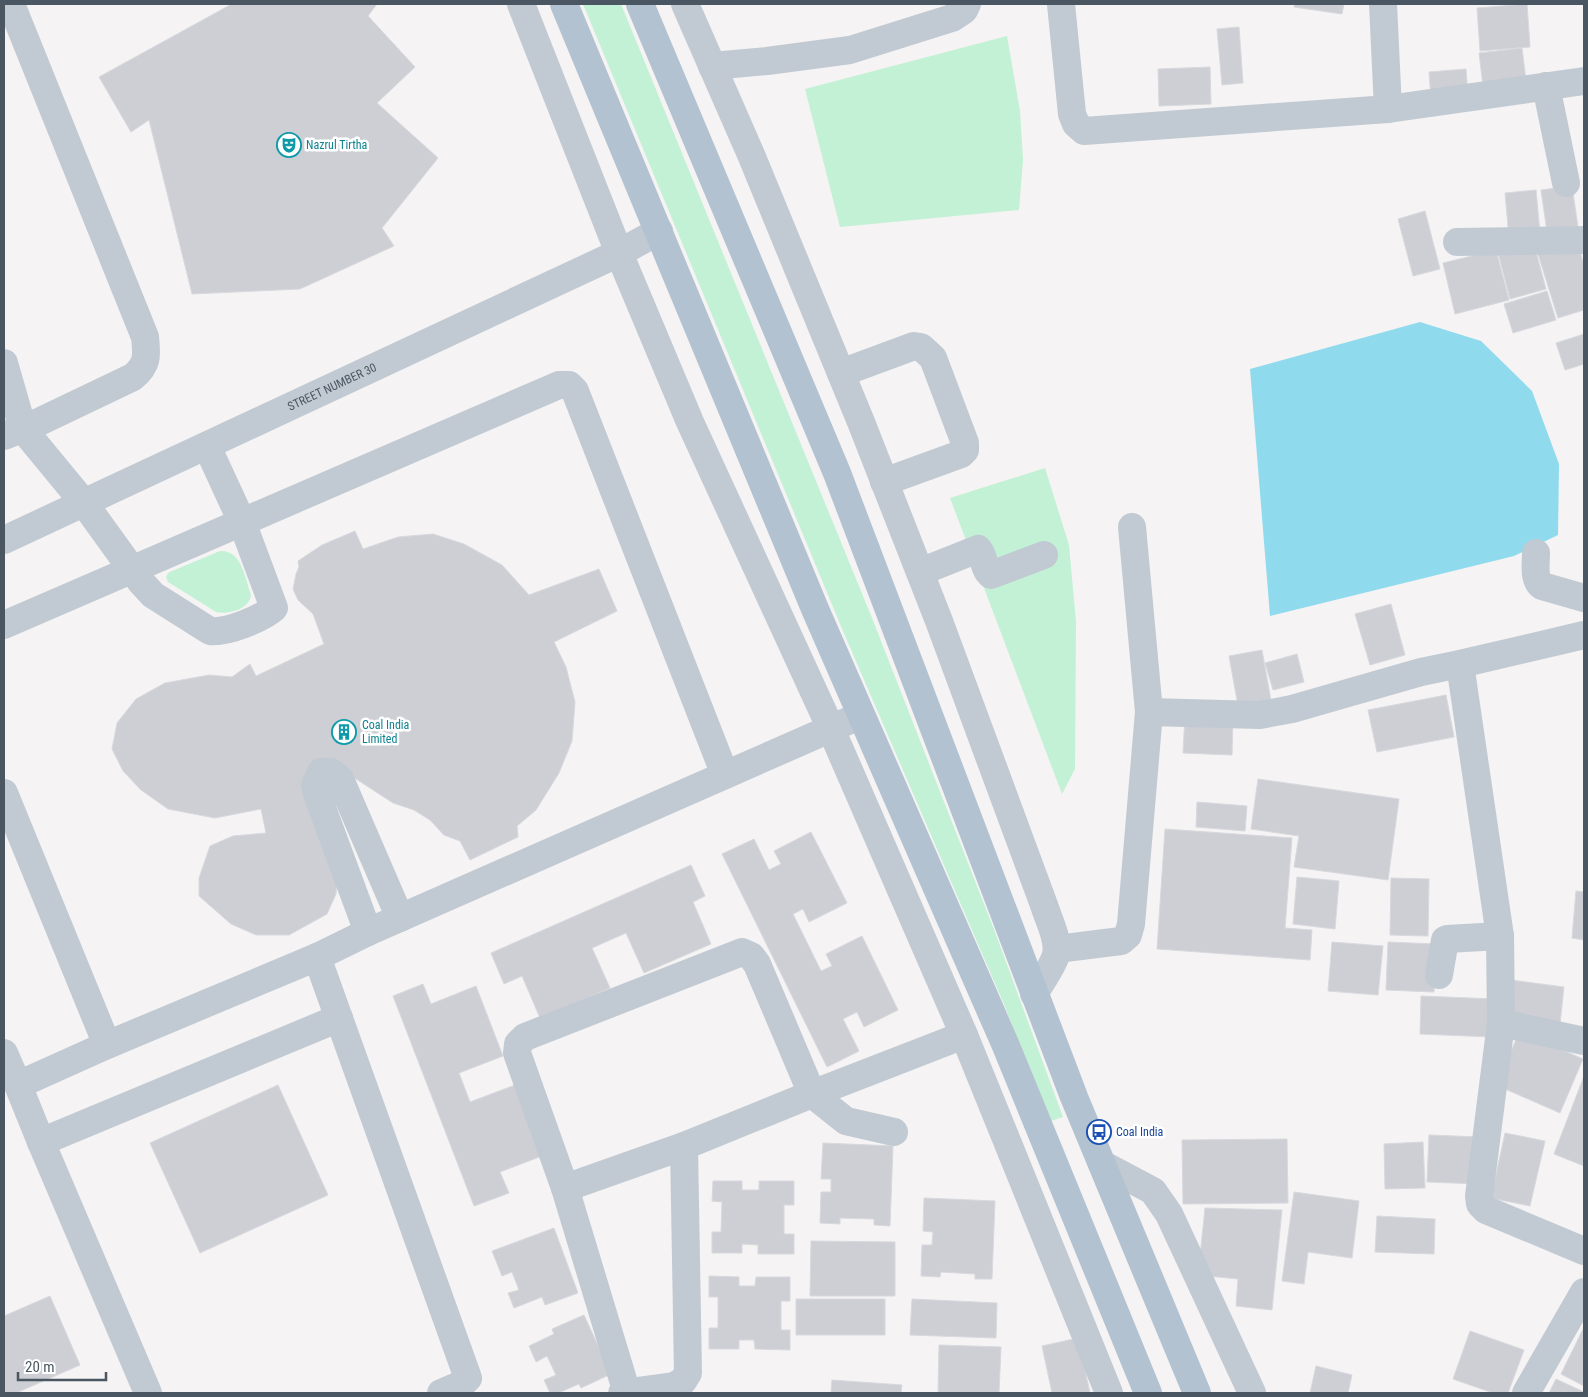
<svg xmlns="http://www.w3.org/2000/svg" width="1588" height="1397" viewBox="0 0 1588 1397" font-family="'Roboto Condensed',sans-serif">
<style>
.green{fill:#c3f1d5}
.water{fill:#90daee}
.building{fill:#cdcfd5;stroke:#d7d9de}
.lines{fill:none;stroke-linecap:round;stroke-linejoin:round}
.minor{stroke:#c1cad2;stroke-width:28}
.major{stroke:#b3c2d1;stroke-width:28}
.labels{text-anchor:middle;stroke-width:5;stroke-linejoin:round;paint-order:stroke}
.culture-label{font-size:12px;fill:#0d838f;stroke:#fff;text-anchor:start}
.street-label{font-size:12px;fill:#4a5661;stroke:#fff}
.transit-label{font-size:12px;fill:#164399;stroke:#fff;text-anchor:start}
</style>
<rect width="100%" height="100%" fill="#f5f3f3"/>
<!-- green -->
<path class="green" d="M 583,4 L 621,4 L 872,618 L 995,932 L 1063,1117 L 1051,1121 L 1003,1002 L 843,631 Z
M 1007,36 L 1020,111 L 1023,160 L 1019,210 L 840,227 L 805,89 Z
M 1045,468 L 1069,545 L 1076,622 L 1075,769 L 1062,794 L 950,498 Z
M 220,551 C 242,550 245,578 251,595 C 250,609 228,615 216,612 L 168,582 L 166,577 L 168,573 L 172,571 Z"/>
<!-- water -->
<path class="water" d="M 1420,322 L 1481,341 L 1532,391 L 1559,464 L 1558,535 L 1514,556 L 1270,616 L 1250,369 Z"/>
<!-- building -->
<path class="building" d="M 229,4 L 377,4 L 368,16 L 415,67 L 377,103 L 438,158 L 382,228 L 394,246 L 300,289 L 192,294 L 149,120 L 131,132 L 99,77 L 230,5 Z
M 1295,4 L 1344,4 L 1342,14 L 1294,7 Z
M 1527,4 L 1530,47 L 1480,51 L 1477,8 Z
M 1239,27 L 1243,83 L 1222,85 L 1217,29 Z
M 1522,48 L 1527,88 L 1484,94 L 1479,53 Z
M 1210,67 L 1211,104 L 1159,106 L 1158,69 Z
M 1466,69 L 1468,96 L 1431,99 L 1429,72 Z
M 1572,186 L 1579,234 L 1548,239 L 1541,190 Z
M 1536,190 L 1540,233 L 1509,237 L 1505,193 Z
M 1425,211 L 1440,269 L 1413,276 L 1398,219 Z
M 1577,242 L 1584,265 L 1584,310 L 1558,318 L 1538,254 Z
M 1534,244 L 1546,289 L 1510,299 L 1498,253 Z
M 1496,250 L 1509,300 L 1455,314 L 1443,263 Z
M 1547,291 L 1556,320 L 1513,333 L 1504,304 Z
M 1584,334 L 1584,364 L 1565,370 L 1556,343 Z
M 355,531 L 363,549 L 398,537 L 433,534 L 464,544 L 502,565 L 529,595 L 599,569 L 617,611 L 554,642 L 566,667 L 575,702 L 572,741 L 559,773 L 536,810 L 517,826 L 518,837 L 470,860 L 460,841 L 444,835 L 430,820 L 414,810 L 393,803 L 330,762 L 306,775 L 338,862 L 336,894 L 327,914 L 289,935 L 256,935 L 231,924 L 199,896 L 199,878 L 210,846 L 233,836 L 266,833 L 261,809 L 215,818 L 168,809 L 141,790 L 123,771 L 112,749 L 117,723 L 136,699 L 165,683 L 209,675 L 232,677 L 250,664 L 256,676 L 324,644 L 313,614 L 298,600 L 293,589 L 296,574 L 299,567 L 298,561 L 322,545 Z
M 1391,604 L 1405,655 L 1370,665 L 1355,614 Z
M 1262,650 L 1272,706 L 1239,711 L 1229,656 Z
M 1297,654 L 1304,682 L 1273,690 L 1265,663 Z
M 1446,695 L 1454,737 L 1377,752 L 1368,710 Z
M 1185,716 L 1233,718 L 1232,755 L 1183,753 Z
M 1258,779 L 1399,799 L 1388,880 L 1294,867 L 1299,836 L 1251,829 Z
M 1197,802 L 1247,806 L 1245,831 L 1196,827 Z
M 1165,829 L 1292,838 L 1285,928 L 1312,930 L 1310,960 L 1157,949 Z
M 811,832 L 847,903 L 809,922 L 803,909 L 793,914 L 821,971 L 832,966 L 826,954 L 862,936 L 898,1010 L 864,1027 L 857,1012 L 843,1019 L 859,1051 L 827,1067 L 722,854 L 754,839 L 769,870 L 781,864 L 774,851 Z
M 691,865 L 705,896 L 693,902 L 711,944 L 644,973 L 626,933 L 592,948 L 610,988 L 540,1018 L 522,976 L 504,984 L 491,953 Z
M 1297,877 L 1339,881 L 1335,929 L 1293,924 Z
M 1391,878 L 1429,879 L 1428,936 L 1390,935 Z
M 1576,891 L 1584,892 L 1584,940 L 1572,938 Z
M 1332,942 L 1383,946 L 1378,995 L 1328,991 Z
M 1388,942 L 1435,944 L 1434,992 L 1386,990 Z
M 1511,980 L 1564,987 L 1560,1024 L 1506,1017 Z
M 423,984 L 431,1004 L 476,986 L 503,1056 L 459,1073 L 470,1102 L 515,1085 L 542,1156 L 500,1172 L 509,1193 L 474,1206 L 393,996 Z
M 1421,996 L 1494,999 L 1492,1037 L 1420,1034 Z
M 1520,1031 L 1583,1059 L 1560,1113 L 1496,1085 Z
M 1584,1076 L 1584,1166 L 1554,1154 Z
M 278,1085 L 328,1195 L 200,1253 L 150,1143 Z
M 1505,1133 L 1545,1141 L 1530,1206 L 1491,1198 Z
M 1429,1135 L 1480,1137 L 1479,1184 L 1427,1182 Z
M 1287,1139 L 1288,1203 L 1183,1204 L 1182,1140 Z
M 1423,1142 L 1425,1188 L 1385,1189 L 1384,1144 Z
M 823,1143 L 893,1146 L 890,1226 L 874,1225 L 874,1219 L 840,1218 L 840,1224 L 820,1223 L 821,1192 L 831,1192 L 831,1179 L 821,1179 Z
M 713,1181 L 742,1181 L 742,1190 L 759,1190 L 759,1181 L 794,1181 L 794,1205 L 784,1205 L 784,1234 L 794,1234 L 794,1254 L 758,1254 L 758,1245 L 742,1244 L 742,1253 L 712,1253 L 712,1232 L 721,1232 L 722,1202 L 712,1201 Z
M 1294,1192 L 1359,1201 L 1352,1258 L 1308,1252 L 1304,1284 L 1282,1281 Z
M 924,1198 L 995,1201 L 992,1279 L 975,1279 L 975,1274 L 941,1272 L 940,1277 L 921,1276 L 922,1245 L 932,1245 L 933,1232 L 923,1231 Z
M 1205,1208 L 1282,1210 L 1272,1310 L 1236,1306 L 1238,1279 L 1198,1275 Z
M 1377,1216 L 1435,1219 L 1434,1254 L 1375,1252 Z
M 554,1228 L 578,1293 L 545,1305 L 542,1297 L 514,1308 L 508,1293 L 519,1290 L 512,1272 L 502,1276 L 492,1251 Z
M 811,1241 L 895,1242 L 895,1296 L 810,1296 Z
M 709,1276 L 739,1277 L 739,1286 L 755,1286 L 756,1277 L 790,1277 L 790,1301 L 781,1301 L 781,1330 L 790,1330 L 790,1350 L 755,1349 L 754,1340 L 739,1340 L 739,1349 L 709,1349 L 709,1328 L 718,1328 L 718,1297 L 709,1297 Z
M 50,1296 L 80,1365 L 16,1393 L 4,1393 L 4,1316 Z
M 796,1299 L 885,1299 L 885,1335 L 796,1335 Z
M 912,1299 L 997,1303 L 996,1338 L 910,1335 Z
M 584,1315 L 611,1374 L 581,1388 L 579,1384 L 558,1393 L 550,1393 L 544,1380 L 556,1375 L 547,1356 L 536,1362 L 529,1346 L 554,1334 L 552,1329 Z
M 1584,1327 L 1584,1386 L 1561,1374 Z
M 1470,1331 L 1524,1350 L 1508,1393 L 1493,1393 L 1453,1379 Z
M 1078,1338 L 1090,1393 L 1052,1393 L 1042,1346 Z
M 939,1345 L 1001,1347 L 999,1393 L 938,1393 Z
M 1316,1366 L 1352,1375 L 1348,1393 L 1310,1393 Z
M 1556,1379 L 1584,1392 L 1584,1393 L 1549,1393 Z
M 832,1380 L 902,1385 L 901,1393 L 831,1393 Z"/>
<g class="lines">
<!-- minor -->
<g class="minor">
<path d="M 521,4 L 619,253 L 690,422 L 831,729 L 964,1035 L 1109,1393"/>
<path d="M 685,4 L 752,157 L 861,422 L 939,621 L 1044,905 C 1049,921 1059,939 1056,955 C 1052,968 1041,982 1034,994"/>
<path d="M 1061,4 L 1072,114 L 1076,124 L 1084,131 L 1388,109 L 1584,81"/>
<path d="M 1383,4 L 1388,109"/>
<path d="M 712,66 L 767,61 L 850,50 L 952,18 L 964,10 L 967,4"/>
<path d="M 1546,86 L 1566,183"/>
<path d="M 1457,242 L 1584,240"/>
<path d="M 4,363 L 23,429 L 84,503 L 141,582 L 153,595 L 210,631 C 227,633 261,619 274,608 L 242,522 L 207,446"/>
<path d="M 841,373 L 914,346 L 921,347 L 933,358 L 965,443 L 965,450 L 961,454 L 884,482"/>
<path d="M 4,436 L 41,421 L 133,377 C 148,364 147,356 145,337 L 11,4"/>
<path d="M 1132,527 L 1149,712"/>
<path id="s1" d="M 4,540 L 619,253 L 659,231"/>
<path d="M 1536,553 C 1536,563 1533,580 1542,586 L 1584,598"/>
<path d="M 920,572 L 978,549 C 985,556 983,569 991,575 L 1044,555"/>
<path d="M 4,625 L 559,385 L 569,385 L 575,391 L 725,775"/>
<path d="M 1460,664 L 1500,936 L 1501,1023 L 1479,1196 L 1480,1204 L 1486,1210 L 1584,1251"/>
<path d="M 4,793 L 107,1045"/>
<path d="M 368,932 L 318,797 L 315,785 L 321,772 L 331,772 L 340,779 L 400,918"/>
<path d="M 1057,949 L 1121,941 L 1128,935 L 1131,924 L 1149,712 L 1260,715 L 1292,709 L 1421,672 L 1460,664 L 1584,635"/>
<path d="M 317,957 L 468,1378 L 462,1384 L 441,1393"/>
<path d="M 1439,975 L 1445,940 L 1447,939 L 1500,936"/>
<path d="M 1501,1023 L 1584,1041"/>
<path d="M 4,1053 L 18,1085"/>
<path d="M 41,1142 L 339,1018"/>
<path d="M 1102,1164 L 1153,1191 L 1169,1214 L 1252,1393"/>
<path d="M 565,1188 L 684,1146 L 812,1094 L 964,1035"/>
<path d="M 148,1393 L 41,1142 L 18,1085 L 107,1045 L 317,957 L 368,932 L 848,721"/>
<path d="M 622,1393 L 674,1386 L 683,1381 L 688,1373 L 684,1146"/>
<path d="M 627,1393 L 565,1188 L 517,1053 L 518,1044 L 525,1037 L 742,952 L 751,956 L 757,964 L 812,1094 L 846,1121 L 894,1132"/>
<path d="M 1526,1393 L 1584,1292"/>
</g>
<!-- major -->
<path class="major" d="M 564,4 L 815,609 L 1006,1046 L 1148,1393
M 640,4 L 837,473 L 1074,1097 L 1197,1393"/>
</g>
<!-- icons -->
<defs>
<symbol id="theatre-ring" viewBox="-11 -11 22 22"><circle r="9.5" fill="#fff" stroke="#0f9aa8" stroke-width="1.5"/><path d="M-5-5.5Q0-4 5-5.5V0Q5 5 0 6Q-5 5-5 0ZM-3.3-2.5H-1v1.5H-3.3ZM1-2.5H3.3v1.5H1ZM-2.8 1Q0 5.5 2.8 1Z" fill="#0f9aa8"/></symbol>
<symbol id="building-ring" viewBox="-11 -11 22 22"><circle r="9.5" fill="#fff" stroke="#0f9aa8" stroke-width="1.5"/><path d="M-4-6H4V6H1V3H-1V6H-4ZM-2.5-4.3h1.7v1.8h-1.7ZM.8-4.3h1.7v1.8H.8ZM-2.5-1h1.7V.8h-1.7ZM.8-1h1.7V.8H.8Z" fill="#0f9aa8"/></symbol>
<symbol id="bus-ring" viewBox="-11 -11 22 22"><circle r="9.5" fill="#fff" stroke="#1a4fb4" stroke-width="1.5"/><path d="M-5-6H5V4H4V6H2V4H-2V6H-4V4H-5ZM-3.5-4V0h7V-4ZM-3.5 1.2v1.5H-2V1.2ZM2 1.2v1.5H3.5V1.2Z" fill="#1a4fb4"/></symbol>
</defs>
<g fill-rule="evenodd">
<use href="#theatre-ring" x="275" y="131" width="28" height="28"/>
<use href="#building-ring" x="330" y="718" width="28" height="28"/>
<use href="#bus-ring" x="1085" y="1118" width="28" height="28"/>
</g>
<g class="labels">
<!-- culture labels -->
<g class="culture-label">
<text x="306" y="149">Nazrul Tirtha</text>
<text x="362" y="729">Coal India<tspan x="362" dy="14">Limited</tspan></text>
</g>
<!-- street labels -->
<g class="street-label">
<text dy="4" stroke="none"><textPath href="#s1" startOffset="362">STREET NUMBER 30</textPath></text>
</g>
<!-- transit labels -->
<g class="transit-label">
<text x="1116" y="1136">Coal India</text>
</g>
</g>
<!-- border -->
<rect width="1588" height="1397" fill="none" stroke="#4a5661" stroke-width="10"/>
<!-- scale -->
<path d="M18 1372v8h88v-8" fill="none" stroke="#4a5661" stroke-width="2.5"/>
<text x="25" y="1372" font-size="15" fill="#4a5661" stroke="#ffffff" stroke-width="4" paint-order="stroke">20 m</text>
</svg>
